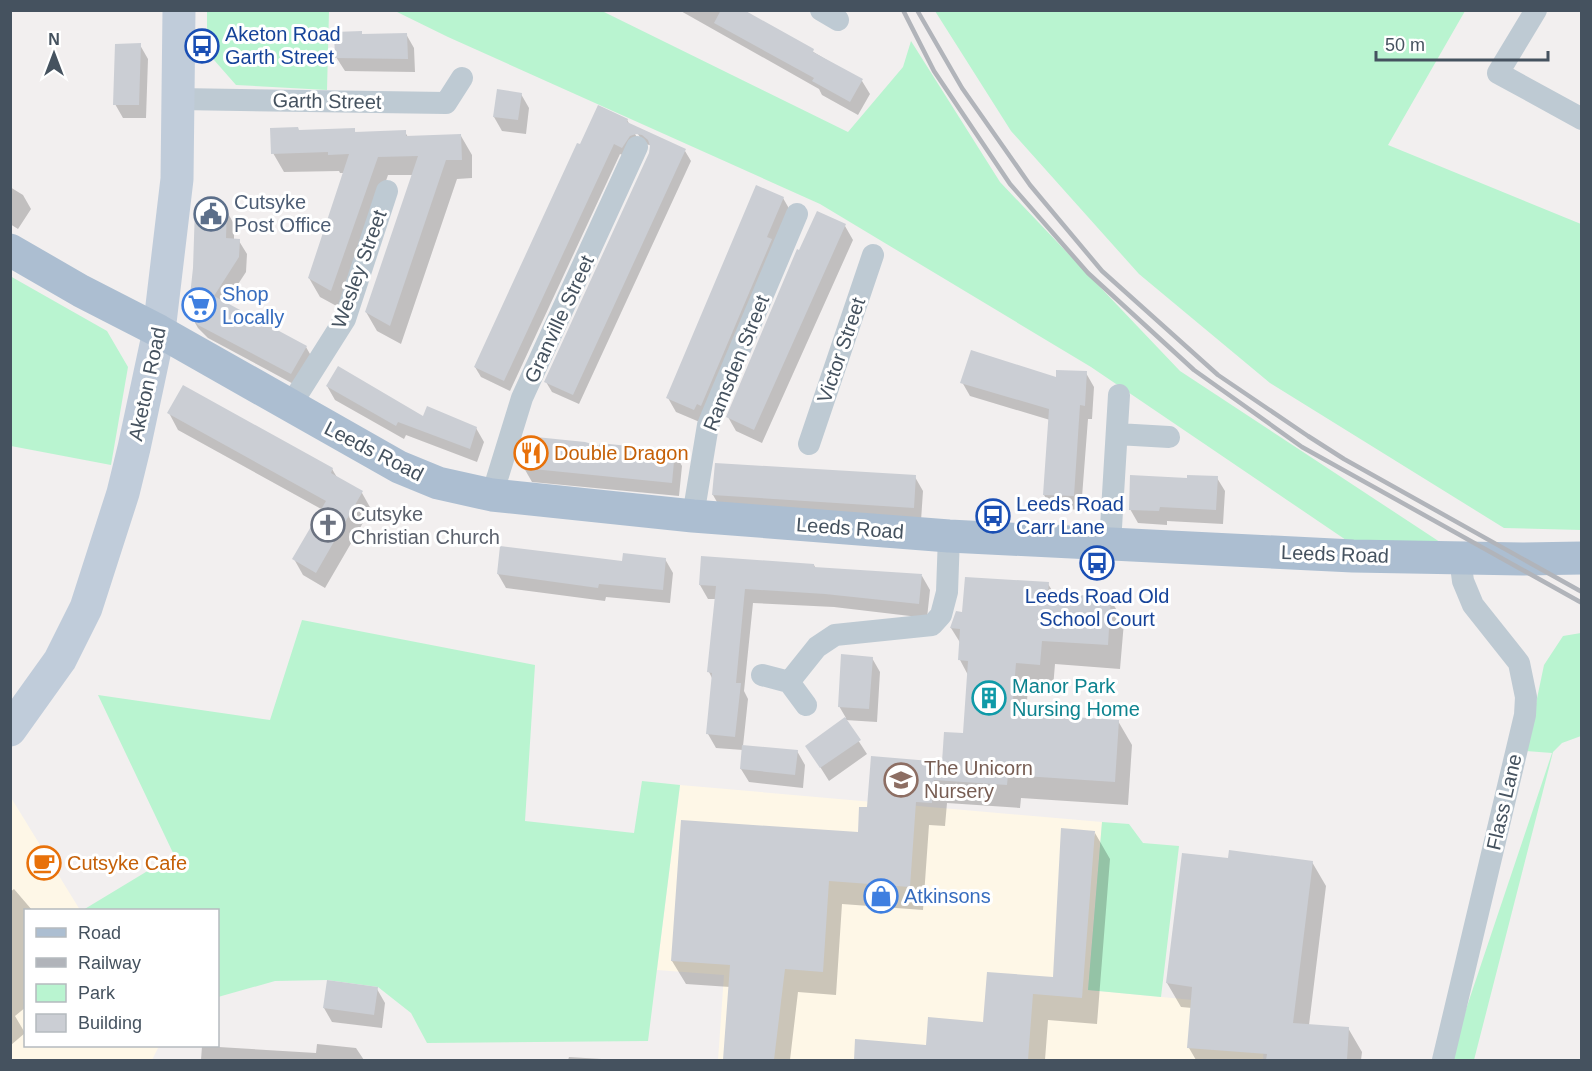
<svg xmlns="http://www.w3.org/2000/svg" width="1592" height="1071" viewBox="0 0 1592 1071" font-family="Helvetica,sans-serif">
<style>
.commercial{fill:#fef7e7}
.green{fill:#b9f4d0}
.shadow{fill:#0003}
.building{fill:#cbced4}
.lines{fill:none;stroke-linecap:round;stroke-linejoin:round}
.minor{stroke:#becad3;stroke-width:22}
.secondary{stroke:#c0ccda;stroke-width:33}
.primary{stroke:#acbed1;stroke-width:33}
.rail{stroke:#b1b4ba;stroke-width:4.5}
.labels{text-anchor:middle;stroke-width:6;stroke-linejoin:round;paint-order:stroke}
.transit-label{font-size:20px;fill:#164399;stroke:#fff;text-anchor:start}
.street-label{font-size:20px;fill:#45525f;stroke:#fff}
.service-label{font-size:20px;fill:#4e5e75;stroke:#fff;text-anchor:start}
.shop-label{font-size:20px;fill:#366cbe;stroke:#fff;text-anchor:start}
.food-label{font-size:20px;fill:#c56008;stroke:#fff;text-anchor:start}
.worship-label{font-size:20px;fill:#5b616d;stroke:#fff;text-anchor:start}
.culture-label{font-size:20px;fill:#0d838f;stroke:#fff;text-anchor:start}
.education-label{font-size:20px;fill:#785e54;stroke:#fff;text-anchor:start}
</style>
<rect width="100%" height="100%" fill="#f2efef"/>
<!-- commercial -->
<path class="commercial" d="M 680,785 L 1102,822 L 1088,990 L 1267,1007 L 1263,1060 L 718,1060 L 724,975 L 657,970 Z
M 10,796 L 80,910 L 26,910 L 26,1046 L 159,1046 L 152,1060 L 11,1060 Z"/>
<!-- green -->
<path class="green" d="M 207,11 L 329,11 L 327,90 L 236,85 L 207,52 Z
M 395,11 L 602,11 L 848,132 L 903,67 L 911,41 L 1000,182 L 1180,371 L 1446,546 L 1346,540 L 1091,367 L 820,204 L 448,37 Z
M 935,11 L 1465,11 L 1388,145 L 1581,224 L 1581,530 L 1504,528 L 1270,383 L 1139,274 L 1011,131 Z
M 10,276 L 107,331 L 128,367 L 111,465 L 11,446 Z
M 302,620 L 535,665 L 525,821 L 634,833 L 642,781 L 680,785 L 648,1041 L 427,1043 L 411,1013 L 378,987 L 327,980 L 275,981 L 218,997 L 218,910 L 83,910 L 174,855 L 98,695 L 270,720 Z
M 1581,633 L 1581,736 L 1562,743 L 1553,752 L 1474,1060 L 1449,1060 L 1552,753 L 1526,751 L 1544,665 L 1563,636 Z
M 1102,822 L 1129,824 L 1143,843 L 1179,846 L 1161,997 L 1088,990 Z"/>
<!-- shadow -->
<path class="shadow" d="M 679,10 L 743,10 L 862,81 L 870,94 L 858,115 L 822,95 L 819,89 Z
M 406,34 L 414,48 L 415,72 L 345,71 L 336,57 Z
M 140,45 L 148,59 L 146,118 L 123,118 L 115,104 Z
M 521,94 L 529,108 L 526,134 L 502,131 L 494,117 Z
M 627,120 L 630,125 L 685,151 L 691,161 L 579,404 L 552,392 L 546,382 L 651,153 L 650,145 L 644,144 L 638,134 L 635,134 L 641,144 L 628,157 L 620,154 L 510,391 L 481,377 L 475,367 L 581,146 Z
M 354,130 L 356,133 L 405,132 L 408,137 L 461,136 L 472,155 L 472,178 L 457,179 L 401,344 L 377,331 L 366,312 L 413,175 L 388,175 L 342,309 L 320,297 L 309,278 L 344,173 L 340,173 L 339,171 L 284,172 L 273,153 L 299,131 Z
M 10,187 L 23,195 L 31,209 L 18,229 L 10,224 Z
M 783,198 L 791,212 L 702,423 L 676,412 L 668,398 Z
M 226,210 L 234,224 L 234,240 L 239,241 L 247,254 L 246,272 L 225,304 L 306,347 L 314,361 L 299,387 L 208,338 L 198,328 L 190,314 Z
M 818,213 L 845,226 L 853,240 L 762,443 L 736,431 L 728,417 Z
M 1086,373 L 1094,387 L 1092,419 L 1088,419 L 1081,510 L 1052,508 L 1044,495 L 1050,420 L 970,396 L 962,382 L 1057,379 Z
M 327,386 L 424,418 L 476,428 L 484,442 L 477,462 L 406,435 L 404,439 L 335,400 Z
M 169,413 L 332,469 L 338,479 L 362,493 L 371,509 L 325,588 L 303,575 L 294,559 L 323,510 L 178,430 Z
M 600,448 L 674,452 L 682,466 L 679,496 L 532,482 L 524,468 Z
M 915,477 L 923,491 L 921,521 L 721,509 L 713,495 Z
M 1217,478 L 1225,491 L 1223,524 L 1167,521 L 1167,525 L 1138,523 L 1130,509 L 1188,480 Z
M 665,559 L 673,573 L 670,603 L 606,597 L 605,601 L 506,588 L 498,574 Z
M 814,565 L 816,569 L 922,576 L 930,590 L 927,618 L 834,607 L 753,603 L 744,691 L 748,699 L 743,746 L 797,751 L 805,765 L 803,788 L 749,782 L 741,769 L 743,750 L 716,748 L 708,734 L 713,680 L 709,672 L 716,599 L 708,599 L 700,585 Z
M 1048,584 L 1055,595 L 1110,599 L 1124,622 L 1120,669 L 1055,664 L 1053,688 L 1028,686 L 1026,716 L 1118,721 L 1132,745 L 1128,805 L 1021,798 L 1020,808 L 947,803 L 945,826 L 929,825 L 923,910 L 842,904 L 836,995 L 798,992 L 790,1060 L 724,1060 L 730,987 L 686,984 L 672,961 L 859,834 L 868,809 L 943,764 L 964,735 L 968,675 L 960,660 L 961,644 L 951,628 L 957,613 L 964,614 Z
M 872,658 L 880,672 L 877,722 L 845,720 L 867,754 L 829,781 L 807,746 L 846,718 L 839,706 Z
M 1095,833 L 1110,859 L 1097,1024 L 1048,1020 L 1045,1060 L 855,1060 L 857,1041 L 927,1046 L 984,1024 L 1054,979 Z
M 1229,860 L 1312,862 L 1326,886 L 1309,1025 L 1348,1028 L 1362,1052 L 1361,1060 L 1196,1060 L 1189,1048 L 1192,1008 L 1181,1007 L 1167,983 Z
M 14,889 L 32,910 L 26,910 L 26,1007 L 15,1016 L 25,1033 L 11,1045 L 10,892 Z
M 377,989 L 385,1003 L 382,1028 L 332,1022 L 324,1008 Z
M 317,1044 L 356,1048 L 364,1060 L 201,1060 L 202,1046 L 316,1053 Z
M 569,1057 L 618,1060 L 619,1060 L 568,1060 Z"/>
<!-- building -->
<path class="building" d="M 721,10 L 744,10 L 814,49 L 813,52 L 863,79 L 850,102 L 812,81 L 814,78 L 714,23 Z
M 362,31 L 362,34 L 407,33 L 408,59 L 335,58 L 334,32 Z
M 141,43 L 139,105 L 113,105 L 115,44 Z
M 497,89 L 522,93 L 518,120 L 493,117 Z
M 598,105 L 628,119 L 627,122 L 686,149 L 573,395 L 544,382 L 649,153 L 650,146 L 648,140 L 642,135 L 636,134 L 630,136 L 622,148 L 614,144 L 504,381 L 474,367 L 577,143 L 580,144 Z
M 298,127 L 299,130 L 355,128 L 355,132 L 406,130 L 406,136 L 461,134 L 462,160 L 446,160 L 390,326 L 365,312 L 418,156 L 378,157 L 331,291 L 308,278 L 349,154 L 328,155 L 328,152 L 271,154 L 270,128 Z
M 756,185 L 784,197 L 767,237 L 772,239 L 701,406 L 697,404 L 694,410 L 666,398 Z
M 195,208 L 227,209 L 226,238 L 240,239 L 239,257 L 214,296 L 307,346 L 291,374 L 198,325 L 188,314 L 193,268 Z
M 817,211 L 846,224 L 754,430 L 726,417 L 797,249 L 799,250 Z
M 971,350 L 1056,377 L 1056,370 L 1087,371 L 1085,406 L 1080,405 L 1074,496 L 1043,495 L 1049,409 L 960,383 Z
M 338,366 L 423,416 L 427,406 L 477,427 L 470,449 L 398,422 L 396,426 L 326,386 Z
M 183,385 L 333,468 L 331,473 L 363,491 L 316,573 L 292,559 L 326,501 L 167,413 Z
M 526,436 L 585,442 L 599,446 L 600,443 L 675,451 L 672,483 L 523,468 Z
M 715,463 L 916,475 L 914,508 L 712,495 Z
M 1130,475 L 1187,478 L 1187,475 L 1218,476 L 1216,510 L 1160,507 L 1159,511 L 1129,510 Z
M 500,546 L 622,561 L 623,553 L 666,558 L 663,590 L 599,584 L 598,588 L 497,574 Z
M 701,556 L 814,564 L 814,567 L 922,574 L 919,604 L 825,594 L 745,589 L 736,683 L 741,683 L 735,737 L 706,734 L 712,673 L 707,672 L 716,586 L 699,585 Z
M 965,577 L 1049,582 L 1048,593 L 1111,597 L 1108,645 L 1042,641 L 1040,665 L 1016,663 L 1012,713 L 1119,720 L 1115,782 L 1008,775 L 1007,785 L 934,780 L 932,803 L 916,802 L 910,887 L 829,881 L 823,972 L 785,969 L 774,1060 L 723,1060 L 730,965 L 671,961 L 681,820 L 858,832 L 859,807 L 867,807 L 871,756 L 942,762 L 944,732 L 963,733 L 968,661 L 958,660 L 960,629 L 950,628 L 956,611 L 962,612 Z
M 841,654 L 873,657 L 869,709 L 838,707 Z
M 845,717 L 861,740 L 820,768 L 805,746 Z
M 742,745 L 798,750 L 795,775 L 740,769 Z
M 1061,828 L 1095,831 L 1082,998 L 1033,994 L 1028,1060 L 854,1060 L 855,1039 L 926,1045 L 928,1017 L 983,1022 L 987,972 L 1053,977 Z
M 1229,850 L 1313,861 L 1293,1023 L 1349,1027 L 1347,1060 L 1266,1060 L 1267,1054 L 1187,1048 L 1192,987 L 1166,983 L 1182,853 L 1228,858 Z
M 327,980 L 378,987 L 374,1015 L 323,1008 Z"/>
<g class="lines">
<!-- minor -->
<path class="minor" d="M 821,10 L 838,20
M 1536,10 L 1498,73 L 1582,119
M 178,99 L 446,103 L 462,78
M 290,406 L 345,319 L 387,191
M 1117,434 L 1169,437
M 809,444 L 873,255
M 492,495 L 522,398 L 637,147
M 693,516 L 708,425 L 797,214
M 1110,544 L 1119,395
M 762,675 L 789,682 L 806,705
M 789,682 L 817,647 L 835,635 L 932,625 L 941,615 L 947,592 L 949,536
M 1443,1060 L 1525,715 L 1526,697 L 1519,663 L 1473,605 L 1463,581 L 1460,558"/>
<!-- secondary -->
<path class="secondary" d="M 10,730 L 60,660 L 86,608 L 123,493 L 134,448 L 159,331 L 177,179 L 179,10"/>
<!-- primary -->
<path class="primary" d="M 10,250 L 81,291 L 159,331 L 399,467 L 438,483 L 492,495 L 693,516 L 949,536 L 1353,556 L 1522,559 L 1582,558"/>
<!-- rail -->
<path class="rail" d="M 903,10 L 934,71 L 1010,184 L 1088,273 L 1194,370 L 1302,447 L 1582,603
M 917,10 L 962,88 L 1030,185 L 1102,271 L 1218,375 L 1308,436 L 1344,459 L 1582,592"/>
</g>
<!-- icons -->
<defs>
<symbol id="bus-ring" viewBox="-11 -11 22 22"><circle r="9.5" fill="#fff" stroke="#1a4fb4" stroke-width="1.5"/><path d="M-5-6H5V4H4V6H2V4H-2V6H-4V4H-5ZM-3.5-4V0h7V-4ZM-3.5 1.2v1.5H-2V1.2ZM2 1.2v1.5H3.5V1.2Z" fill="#1a4fb4"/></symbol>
<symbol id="civic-ring" viewBox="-11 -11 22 22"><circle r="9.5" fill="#fff" stroke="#5c6f8a" stroke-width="1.5"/><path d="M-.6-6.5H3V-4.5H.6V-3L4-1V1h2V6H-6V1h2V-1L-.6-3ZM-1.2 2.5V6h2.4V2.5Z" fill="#5c6f8a"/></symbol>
<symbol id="supermarket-ring" viewBox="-11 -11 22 22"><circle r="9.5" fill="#fff" stroke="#3f7fe0" stroke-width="1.5"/><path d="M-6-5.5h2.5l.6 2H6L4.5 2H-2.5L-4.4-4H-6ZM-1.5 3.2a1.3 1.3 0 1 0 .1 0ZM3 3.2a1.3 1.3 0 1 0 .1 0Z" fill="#3f7fe0"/></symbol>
<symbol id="restaurant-ring" viewBox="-11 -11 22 22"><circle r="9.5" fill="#fff" stroke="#e8710a" stroke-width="1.5"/><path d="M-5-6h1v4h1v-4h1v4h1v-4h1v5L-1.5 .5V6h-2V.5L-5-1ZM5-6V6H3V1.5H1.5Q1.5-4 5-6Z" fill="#e8710a"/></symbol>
<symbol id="church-ring" viewBox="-11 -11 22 22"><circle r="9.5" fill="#fff" stroke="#6b7280" stroke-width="1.5"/><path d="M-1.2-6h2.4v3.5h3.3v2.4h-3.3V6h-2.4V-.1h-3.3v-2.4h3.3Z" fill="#6b7280"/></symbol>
<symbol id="building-ring" viewBox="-11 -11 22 22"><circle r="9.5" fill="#fff" stroke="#0f9aa8" stroke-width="1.5"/><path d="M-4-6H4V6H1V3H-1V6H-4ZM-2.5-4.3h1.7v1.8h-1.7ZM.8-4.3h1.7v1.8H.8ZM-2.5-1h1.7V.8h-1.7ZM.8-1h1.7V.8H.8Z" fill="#0f9aa8"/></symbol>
<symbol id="school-ring" viewBox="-11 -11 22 22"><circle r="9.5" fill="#fff" stroke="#8d6e63" stroke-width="1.5"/><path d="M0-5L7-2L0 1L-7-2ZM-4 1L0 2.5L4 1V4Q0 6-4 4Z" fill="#8d6e63"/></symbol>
<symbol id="cafe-ring" viewBox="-11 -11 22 22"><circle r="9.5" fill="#fff" stroke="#e8710a" stroke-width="1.5"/><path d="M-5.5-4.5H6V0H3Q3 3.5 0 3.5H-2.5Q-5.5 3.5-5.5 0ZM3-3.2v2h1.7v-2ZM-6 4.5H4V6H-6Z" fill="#e8710a"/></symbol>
<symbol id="shop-ring" viewBox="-11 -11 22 22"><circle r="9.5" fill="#fff" stroke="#3f7fe0" stroke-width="1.5"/><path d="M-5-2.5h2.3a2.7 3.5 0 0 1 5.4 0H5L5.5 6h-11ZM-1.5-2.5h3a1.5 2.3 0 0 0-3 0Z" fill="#3f7fe0"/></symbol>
</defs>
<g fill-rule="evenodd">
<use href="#bus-ring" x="183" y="27" width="38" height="38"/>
<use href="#civic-ring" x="192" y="195" width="38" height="38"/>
<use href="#supermarket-ring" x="180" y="286" width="38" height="38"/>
<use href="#restaurant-ring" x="512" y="434" width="38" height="38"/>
<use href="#bus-ring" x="974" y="497" width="38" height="38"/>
<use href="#church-ring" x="309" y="506" width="38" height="38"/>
<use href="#bus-ring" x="1078" y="544" width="38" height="38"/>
<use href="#building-ring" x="970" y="679" width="38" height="38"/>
<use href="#school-ring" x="882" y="761" width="38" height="38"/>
<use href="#cafe-ring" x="25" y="844" width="38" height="38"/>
<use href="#shop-ring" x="862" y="877" width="38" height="38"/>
</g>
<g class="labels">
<!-- transit labels -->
<g class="transit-label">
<text x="225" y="41">Aketon Road<tspan x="225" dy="23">Garth Street</tspan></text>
<text x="1016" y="511">Leeds Road<tspan x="1016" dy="23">Carr Lane</tspan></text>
<text x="1097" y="603" text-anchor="middle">Leeds Road Old<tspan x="1097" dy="23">School Court</tspan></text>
</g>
<!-- street labels -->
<g class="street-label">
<text transform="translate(327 101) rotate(1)" y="7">Garth Street</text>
<text transform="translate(359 269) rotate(-70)" y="7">Wesley Street</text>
<text transform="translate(559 319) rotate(-65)" y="7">Granville Street</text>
<text transform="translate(841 350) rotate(-71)" y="7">Victor Street</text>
<text transform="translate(736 363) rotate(-68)" y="7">Ramsden Street</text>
<text transform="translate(147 384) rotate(-78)" y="7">Aketon Road</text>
<text transform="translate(374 451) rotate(27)" y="7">Leeds Road</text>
<text transform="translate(850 528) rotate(4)" y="7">Leeds Road</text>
<text transform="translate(1335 554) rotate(2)" y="7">Leeds Road</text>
<text transform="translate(1504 802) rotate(-77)" y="7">Flass Lane</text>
</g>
<!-- service labels -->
<g class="service-label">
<text x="234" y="209">Cutsyke<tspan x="234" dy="23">Post Office</tspan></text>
</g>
<!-- shop labels -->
<g class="shop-label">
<text x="222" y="301">Shop<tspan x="222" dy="23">Locally</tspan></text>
<text x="904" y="903">Atkinsons</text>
</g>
<!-- food labels -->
<g class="food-label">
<text x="554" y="460">Double Dragon</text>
<text x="67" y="870">Cutsyke Cafe</text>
</g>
<!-- worship labels -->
<g class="worship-label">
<text x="351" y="521">Cutsyke<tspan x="351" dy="23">Christian Church</tspan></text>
</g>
<!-- culture labels -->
<g class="culture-label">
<text x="1012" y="693">Manor Park<tspan x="1012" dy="23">Nursing Home</tspan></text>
</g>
<!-- education labels -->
<g class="education-label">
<text x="924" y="775">The Unicorn<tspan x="924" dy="23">Nursery</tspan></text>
</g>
</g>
<!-- border -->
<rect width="1592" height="1071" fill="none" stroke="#45525f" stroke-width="24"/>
<!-- legend -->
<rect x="24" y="909" width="195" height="138" fill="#ffffff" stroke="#b5babf" stroke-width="1.5"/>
<rect x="36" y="928" width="30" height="9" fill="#acbed1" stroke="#b5babf" stroke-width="1.5"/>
<text x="78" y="939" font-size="18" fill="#45525f">Road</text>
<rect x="36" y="958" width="30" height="9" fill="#b1b4ba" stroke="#b5babf" stroke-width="1.5"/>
<text x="78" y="969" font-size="18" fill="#45525f">Railway</text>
<rect x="36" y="984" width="30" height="18" fill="#b9f4d0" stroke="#b5babf" stroke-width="1.5"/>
<text x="78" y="999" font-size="18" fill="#45525f">Park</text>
<rect x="36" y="1014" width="30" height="18" fill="#cbced4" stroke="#b5babf" stroke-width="1.5"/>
<text x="78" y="1029" font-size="18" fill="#45525f">Building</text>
<!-- north arrow -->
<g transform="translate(54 54)" stroke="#ffffff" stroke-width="4.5" paint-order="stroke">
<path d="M0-4.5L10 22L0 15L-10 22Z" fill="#45525f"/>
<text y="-9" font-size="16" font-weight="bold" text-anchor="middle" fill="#45525f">N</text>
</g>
<!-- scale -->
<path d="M1376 51v9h172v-9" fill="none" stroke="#45525f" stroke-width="3"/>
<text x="1385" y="51" font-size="18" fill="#45525f" stroke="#ffffff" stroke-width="4.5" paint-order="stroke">50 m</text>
</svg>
